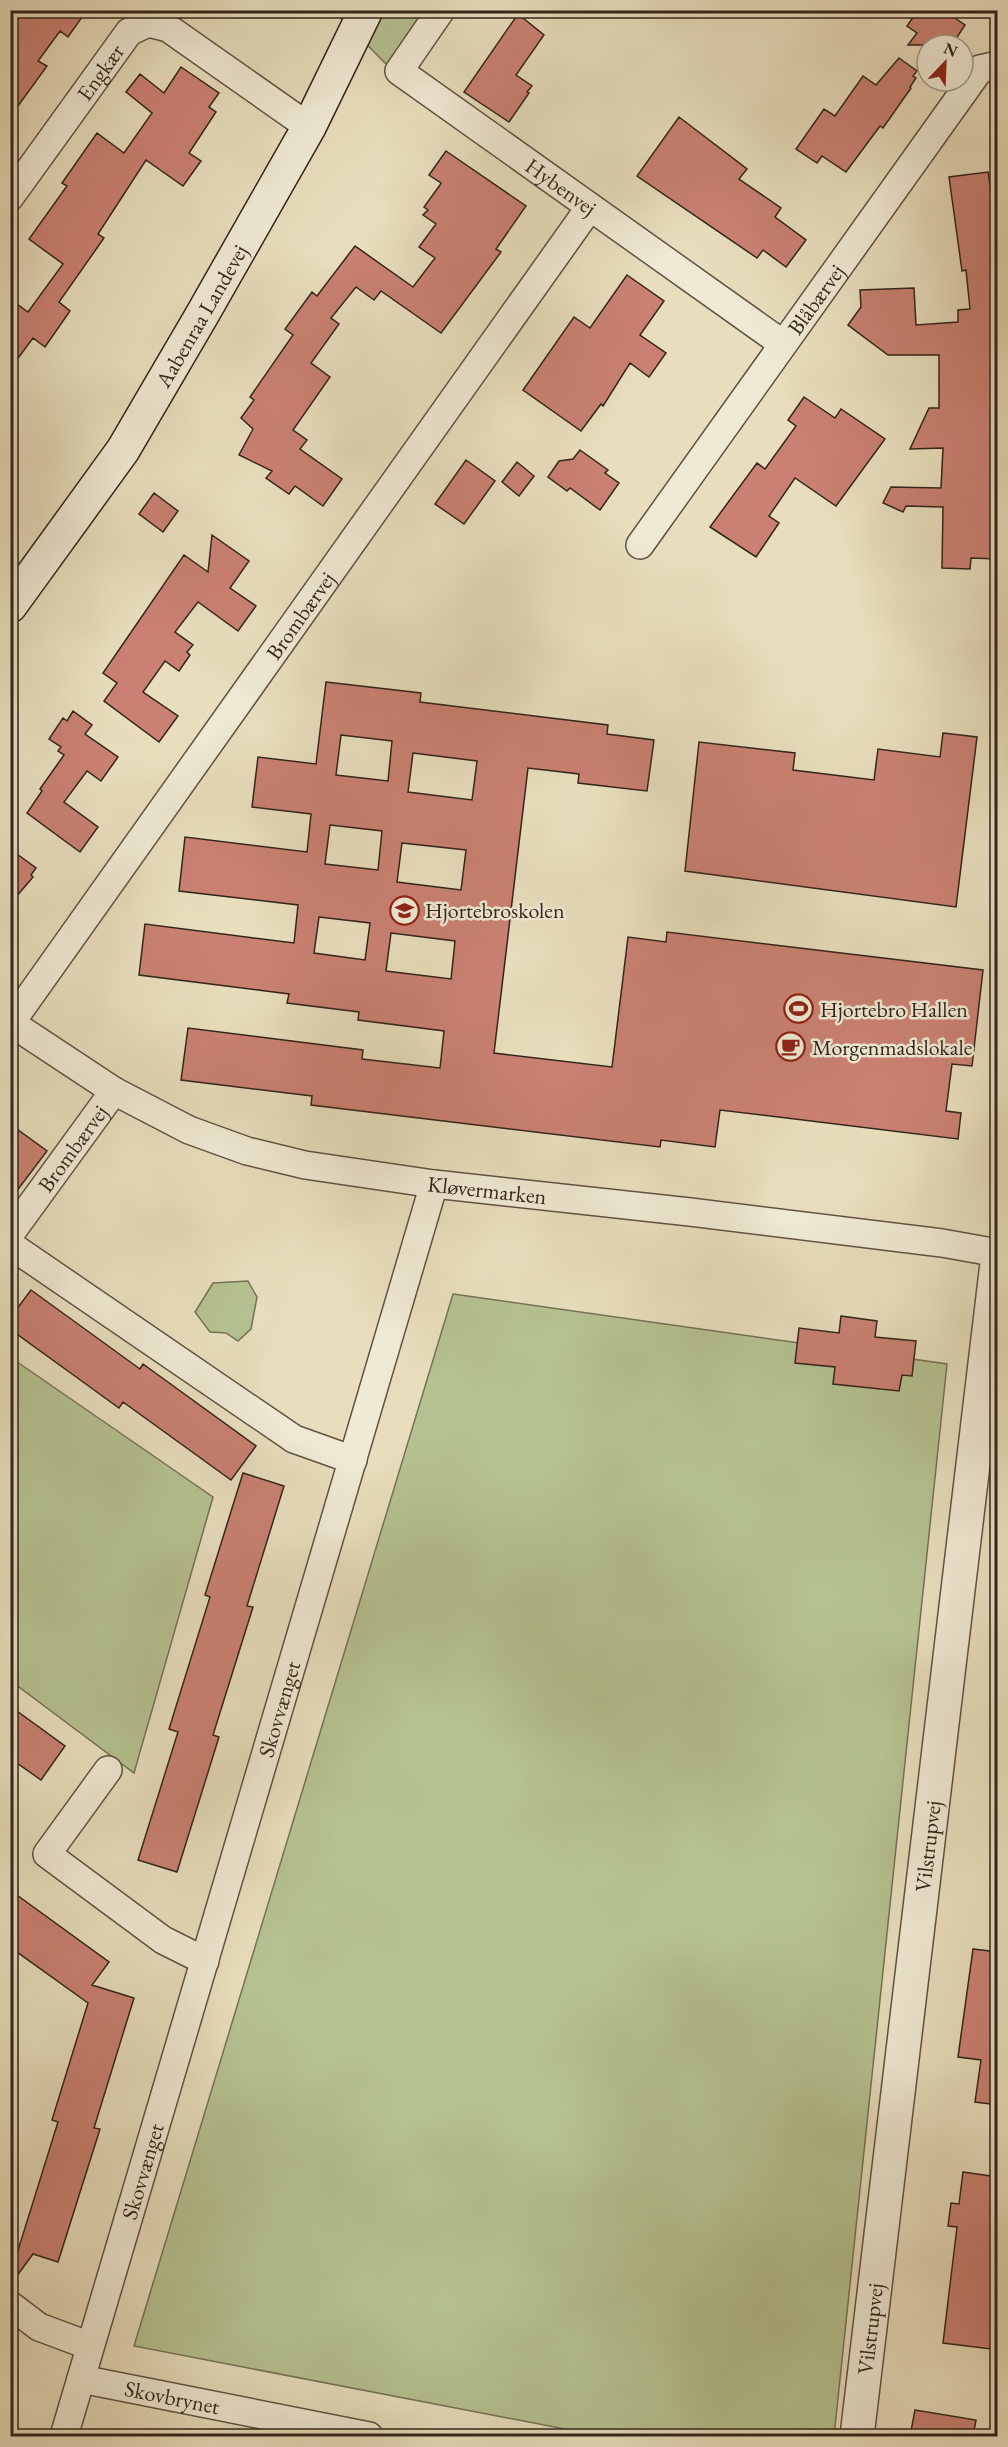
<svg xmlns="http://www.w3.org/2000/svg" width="1008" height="2447" viewBox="0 0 1008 2447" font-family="'EB Garamond',serif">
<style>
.green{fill:#b5c191;stroke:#747256;stroke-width:1.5}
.building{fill:#ca8173;stroke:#32241a;stroke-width:1.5;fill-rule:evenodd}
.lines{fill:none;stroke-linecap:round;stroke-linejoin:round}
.minor-casing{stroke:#605243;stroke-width:30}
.tertiary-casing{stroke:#605243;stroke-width:36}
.secondary-casing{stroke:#32241a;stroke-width:36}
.minor{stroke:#f0ead4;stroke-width:27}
.tertiary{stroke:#f0ead4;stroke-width:33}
.secondary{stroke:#f0ead4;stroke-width:33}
.labels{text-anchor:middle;stroke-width:5;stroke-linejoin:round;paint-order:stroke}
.street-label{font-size:22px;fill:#32241a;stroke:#f0ead4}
.poi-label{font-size:22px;fill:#32241a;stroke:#f0ead4;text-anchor:start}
</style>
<rect width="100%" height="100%" fill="#e8debd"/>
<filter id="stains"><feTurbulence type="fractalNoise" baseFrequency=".00333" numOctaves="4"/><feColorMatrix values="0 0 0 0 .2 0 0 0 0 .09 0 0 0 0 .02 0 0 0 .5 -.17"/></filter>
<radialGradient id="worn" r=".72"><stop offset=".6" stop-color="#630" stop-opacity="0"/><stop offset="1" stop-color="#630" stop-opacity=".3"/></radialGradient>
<!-- green -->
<path class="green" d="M 334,11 L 426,11 L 388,66 Z
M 248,1281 L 257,1297 L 251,1329 L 238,1341 L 226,1333 L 210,1332 L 195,1312 L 213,1283 Z
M 453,1294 L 947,1364 L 834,2436 L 601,2436 L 134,2346 Z
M 10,1357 L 213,1497 L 134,1773 L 11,1681 Z"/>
<!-- building -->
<path class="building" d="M 10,10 L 87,10 L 68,37 L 60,31 L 38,61 L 47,66 L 10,117 Z
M 918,10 L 943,10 L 965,25 L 952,45 L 908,45 L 917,33 L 907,26 Z
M 518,14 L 544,35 L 516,75 L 532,86 L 527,92 L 529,93 L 509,122 L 464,92 Z
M 899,58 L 917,71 L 913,76 L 916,78 L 910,87 L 911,88 L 883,128 L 880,126 L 846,172 L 822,156 L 817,163 L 796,149 L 824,109 L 835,116 L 863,76 L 876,85 Z
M 181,67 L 219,93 L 209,107 L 216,112 L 189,153 L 201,161 L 183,186 L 146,160 L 98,234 L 104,238 L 59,302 L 70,311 L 45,347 L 33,338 L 10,369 L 10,299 L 28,312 L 63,264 L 29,239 L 67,186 L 62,183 L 97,133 L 124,153 L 152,113 L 126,92 L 140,74 L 164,93 Z
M 679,117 L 747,169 L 739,179 L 781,208 L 775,217 L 806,240 L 786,267 L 763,250 L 757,258 L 637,176 Z
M 446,151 L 526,206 L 496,249 L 501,252 L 441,333 L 381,291 L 374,300 L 356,287 L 331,318 L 339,324 L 311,363 L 330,377 L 293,430 L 307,440 L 300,449 L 342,479 L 323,506 L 295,486 L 289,494 L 266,478 L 272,471 L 239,455 L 253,429 L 241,418 L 254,400 L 250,397 L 293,335 L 285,329 L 312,292 L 317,296 L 355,246 L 413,287 L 435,258 L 419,247 L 436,224 L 423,215 L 428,210 L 424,207 L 440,185 L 441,183 L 429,175 Z
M 988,172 L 998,239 L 998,559 L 971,558 L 970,569 L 942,568 L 943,507 L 906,506 L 903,512 L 883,503 L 891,487 L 941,488 L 943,448 L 910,449 L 929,408 L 939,408 L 939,355 L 888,355 L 848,325 L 861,307 L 860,290 L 914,288 L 916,325 L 958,322 L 958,310 L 970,309 L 966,270 L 962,271 L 949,177 Z
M 627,275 L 664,301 L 640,335 L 666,353 L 649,377 L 630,363 L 603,406 L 601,404 L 581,431 L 523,390 L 574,317 L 590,328 Z
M 804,397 L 835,418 L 841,409 L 885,439 L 836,506 L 795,478 L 769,516 L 779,523 L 756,557 L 710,527 L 757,463 L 765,469 L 796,426 L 788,420 Z
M 580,450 L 608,470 L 605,473 L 619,483 L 600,510 L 570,488 L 567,491 L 548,477 L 559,461 L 573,459 Z
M 466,460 L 495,481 L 464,524 L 435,504 Z
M 517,462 L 534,476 L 519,496 L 502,482 Z
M 154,493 L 178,511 L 163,532 L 139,514 Z
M 212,535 L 249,561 L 230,588 L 256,606 L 238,631 L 198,602 L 175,632 L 193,645 L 187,652 L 190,655 L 179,671 L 165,661 L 143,692 L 178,716 L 159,742 L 104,701 L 117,683 L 103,673 L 184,555 L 208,572 Z
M 326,682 L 421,693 L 420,702 L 608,725 L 607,734 L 654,740 L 647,791 L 578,783 L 579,774 L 528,768 L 494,1053 L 612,1067 L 628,937 L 666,942 L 667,932 L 983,970 L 972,1066 L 952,1064 L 946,1111 L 961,1113 L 958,1139 L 720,1110 L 715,1147 L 661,1140 L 660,1147 L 311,1105 L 312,1096 L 181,1080 L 188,1028 L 363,1050 L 362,1059 L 440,1068 L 444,1031 L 358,1020 L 359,1012 L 287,1003 L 289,994 L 139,975 L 145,924 L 294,943 L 298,905 L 179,891 L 185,837 L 307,852 L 311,814 L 252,807 L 258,757 L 316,764 ZM 341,735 L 392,741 L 388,781 L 336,775 ZM 413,753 L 477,761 L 472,800 L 408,792 ZM 330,825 L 382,831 L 378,870 L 325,864 ZM 402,843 L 466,850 L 461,890 L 397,882 ZM 319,917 L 370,923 L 365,960 L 314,953 ZM 391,933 L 455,941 L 451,979 L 386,971 Z
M 73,711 L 92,725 L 85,734 L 118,757 L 101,781 L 87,771 L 64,802 L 98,827 L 80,852 L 27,813 L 42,791 L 40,789 L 64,755 L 58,751 L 61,747 L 49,739 L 63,718 L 67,721 Z
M 943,733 L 977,737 L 956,907 L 685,871 L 699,742 L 795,753 L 793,770 L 874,780 L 878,749 L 940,757 Z
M 10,849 L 36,868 L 31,875 L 33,877 L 10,904 Z
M 10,1124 L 47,1151 L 10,1200 Z
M 31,1290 L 140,1369 L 143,1364 L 256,1446 L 231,1480 L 123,1402 L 119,1408 L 10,1329 L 10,1318 Z
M 841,1316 L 877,1321 L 875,1337 L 916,1341 L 912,1376 L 902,1375 L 899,1391 L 833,1384 L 835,1367 L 795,1363 L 799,1328 L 839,1333 Z
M 243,1473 L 284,1486 L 247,1606 L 253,1607 L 213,1735 L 219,1737 L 177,1872 L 138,1860 L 178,1732 L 169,1729 L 210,1597 L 205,1595 Z
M 10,1706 L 65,1746 L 41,1780 L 10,1758 Z
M 10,1890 L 109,1962 L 92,1985 L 134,1998 L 94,2128 L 100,2129 L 58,2262 L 33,2254 L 11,2284 L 10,2276 L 58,2122 L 52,2120 L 88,2003 L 10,1947 Z
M 973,1949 L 998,1952 L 998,2105 L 975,2102 L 981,2060 L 958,2057 Z
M 963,2172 L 998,2177 L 998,2294 L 991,2349 L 943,2343 L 957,2227 L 948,2226 L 951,2203 L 959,2204 Z
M 915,2410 L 976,2420 L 973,2436 L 910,2436 Z"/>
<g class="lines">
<defs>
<g id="minor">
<path id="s1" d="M 441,10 L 399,71 L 783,344"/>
<path id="s2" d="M 10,197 L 129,32 L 148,23 L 168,28 L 309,127"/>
<path id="s3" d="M 640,545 L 980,69 L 998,65"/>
<path id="s4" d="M 11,1023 L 114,1091 L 189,1130 L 247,1151 L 305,1165 L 434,1184 L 690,1212 L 942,1243 L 998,1253"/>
<path id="s5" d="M 10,1024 L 590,207"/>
<path id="s6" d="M 10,1234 L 114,1091"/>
<path d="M 10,1245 L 294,1439 L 353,1460"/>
<path d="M 108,1770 L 47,1854 L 163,1940 L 205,1961"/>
<path d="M 10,2305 L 39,2327 L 90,2346"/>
<path id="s7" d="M 81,2379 L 369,2436"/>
<path id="s8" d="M 64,2436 L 434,1184"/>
</g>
<g id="tertiary">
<path id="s9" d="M 857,2436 L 998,1255"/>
</g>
<g id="secondary">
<path id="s10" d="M 10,606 L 123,450 L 202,315 L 309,127 L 366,10"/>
</g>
</defs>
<!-- minor casing -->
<use href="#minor" class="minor-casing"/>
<!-- tertiary casing -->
<use href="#tertiary" class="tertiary-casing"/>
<!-- secondary casing -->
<use href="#secondary" class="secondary-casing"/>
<!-- minor -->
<use href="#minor" class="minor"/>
<!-- tertiary -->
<use href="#tertiary" class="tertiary"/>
<!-- secondary -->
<use href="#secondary" class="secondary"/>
</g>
<!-- icons -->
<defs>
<symbol id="school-ring" viewBox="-11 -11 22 22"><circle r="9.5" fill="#f0ead4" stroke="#8f2418" stroke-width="1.5"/><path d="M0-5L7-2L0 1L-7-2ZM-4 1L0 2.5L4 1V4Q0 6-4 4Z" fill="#8f2418"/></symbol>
<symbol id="stadium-ring" viewBox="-11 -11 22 22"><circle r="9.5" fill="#f0ead4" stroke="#8f2418" stroke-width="1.5"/><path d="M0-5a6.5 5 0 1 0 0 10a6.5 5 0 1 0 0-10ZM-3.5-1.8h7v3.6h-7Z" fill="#8f2418"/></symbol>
<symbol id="cafe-ring" viewBox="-11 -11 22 22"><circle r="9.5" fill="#f0ead4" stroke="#8f2418" stroke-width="1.5"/><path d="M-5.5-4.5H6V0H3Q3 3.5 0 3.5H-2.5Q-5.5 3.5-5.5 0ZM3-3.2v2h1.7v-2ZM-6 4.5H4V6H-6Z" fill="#8f2418"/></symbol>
</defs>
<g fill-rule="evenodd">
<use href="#school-ring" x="388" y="894" width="33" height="33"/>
<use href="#stadium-ring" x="782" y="992" width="33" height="33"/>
<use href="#cafe-ring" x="774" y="1030" width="33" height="33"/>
</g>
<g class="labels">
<!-- street labels -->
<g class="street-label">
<text dy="8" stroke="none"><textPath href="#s2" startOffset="154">Engkær</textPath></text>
<text dy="8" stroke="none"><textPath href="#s1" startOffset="273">Hybenvej</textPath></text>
<text dy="8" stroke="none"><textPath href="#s3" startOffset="302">Blåbærvej</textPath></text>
<text dy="8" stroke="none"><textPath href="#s10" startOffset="348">Aabenraa Landevej</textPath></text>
<text dy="8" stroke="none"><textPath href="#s5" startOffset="501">Brombærvej</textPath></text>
<text dy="8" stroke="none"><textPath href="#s6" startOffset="106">Brombærvej</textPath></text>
<text dy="8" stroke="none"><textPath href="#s4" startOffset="513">Kløvermarken</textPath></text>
<text dy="8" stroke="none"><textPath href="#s8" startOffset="758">Skovvænget</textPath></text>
<text dy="8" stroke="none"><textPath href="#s9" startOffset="594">Vilstrupvej</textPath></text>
<text dy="8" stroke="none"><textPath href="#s8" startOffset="276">Skovvænget</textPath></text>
<text dy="8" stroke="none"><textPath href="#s9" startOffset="108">Vilstrupvej</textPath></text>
<text dy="8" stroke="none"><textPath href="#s7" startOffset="93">Skovbrynet</textPath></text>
</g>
<!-- poi labels -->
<g class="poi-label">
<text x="425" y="918">Hjortebroskolen</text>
<text x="820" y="1017">Hjortebro Hallen</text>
<text x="812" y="1055">Morgenmadslokale</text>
</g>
</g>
<!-- margin -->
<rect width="1008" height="2447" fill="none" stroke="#e8debd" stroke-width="36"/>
<rect x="12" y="12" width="984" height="2423" fill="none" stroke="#32241a" stroke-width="3"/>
<rect x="18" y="18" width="972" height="2411" fill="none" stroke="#32241a" stroke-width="1.5"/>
<!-- north arrow -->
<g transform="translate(945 63) rotate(23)"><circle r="28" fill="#f0ead4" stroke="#a49b8a" stroke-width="1.5"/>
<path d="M0-4.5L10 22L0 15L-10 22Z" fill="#8f2418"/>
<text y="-9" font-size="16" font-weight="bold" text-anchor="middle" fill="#32241a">N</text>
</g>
<rect width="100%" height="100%" filter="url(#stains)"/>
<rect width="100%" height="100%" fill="url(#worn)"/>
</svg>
